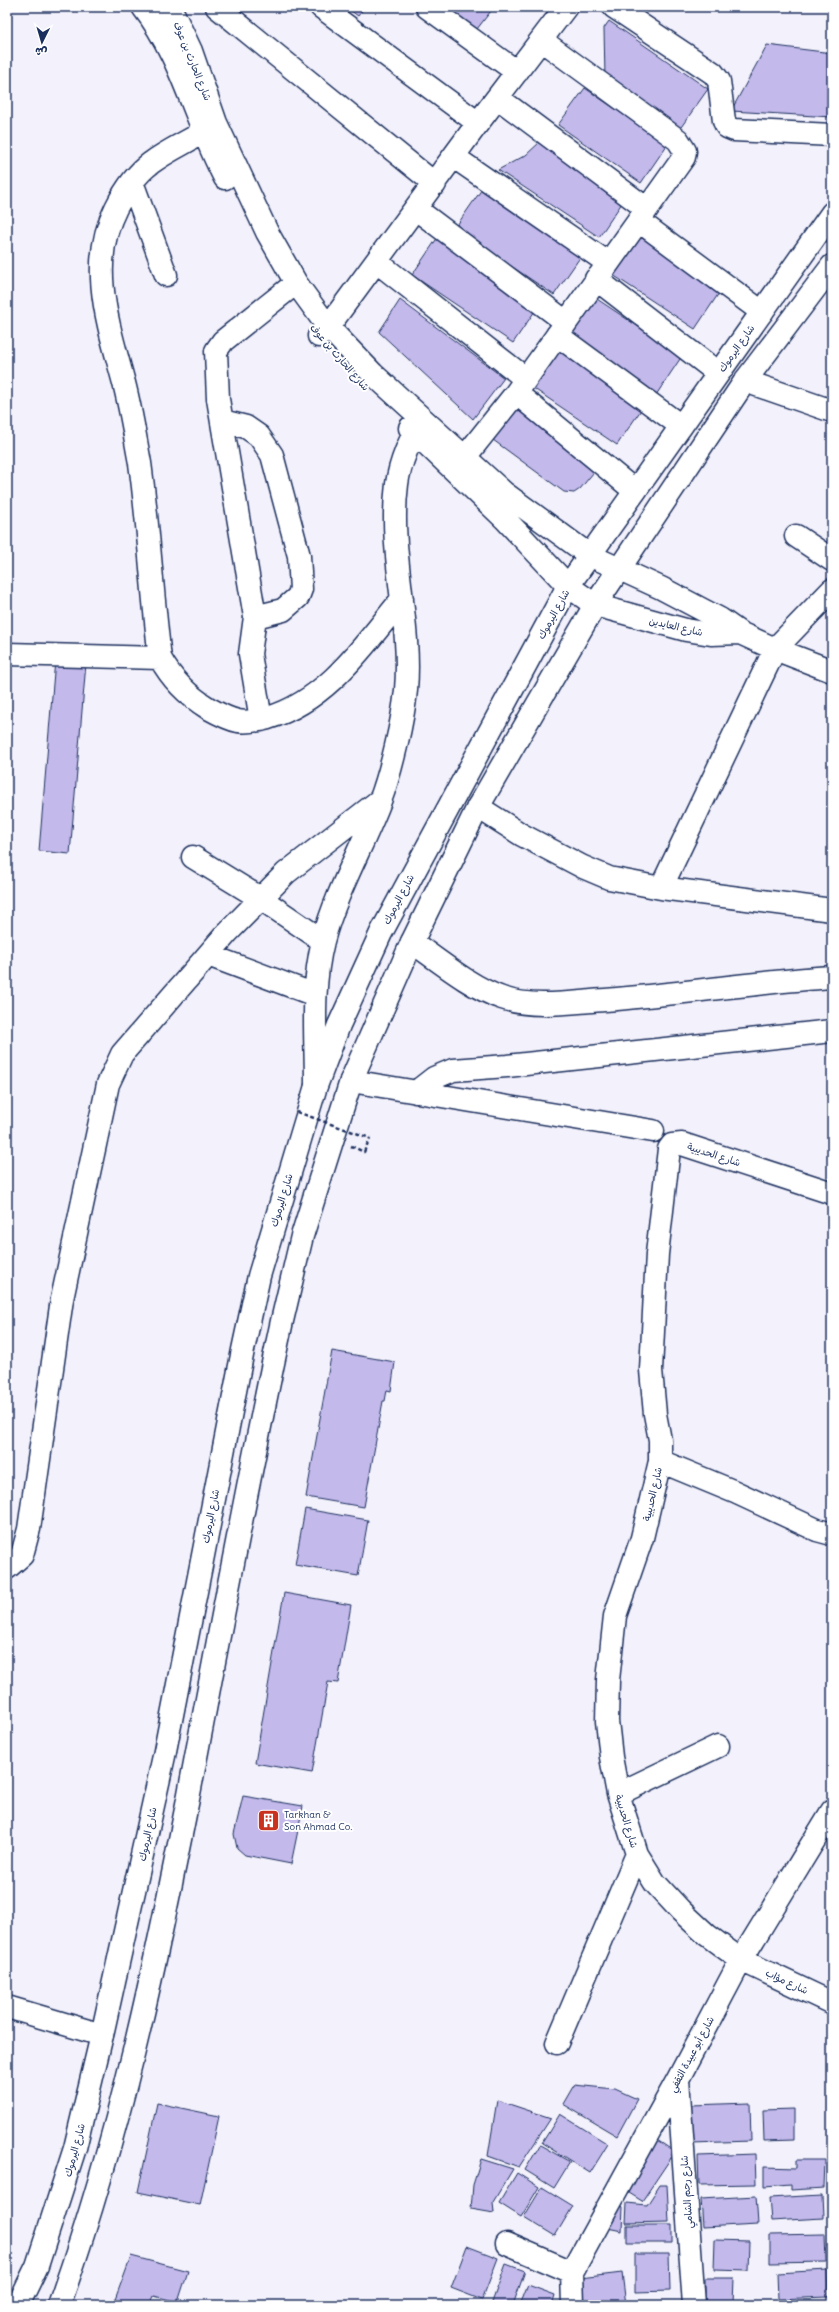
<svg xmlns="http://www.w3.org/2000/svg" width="839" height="2312" viewBox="0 0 839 2312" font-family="Delius,'Playpen Sans Arabic',sans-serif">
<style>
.building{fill:#c3b9eb;stroke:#1b2f5e}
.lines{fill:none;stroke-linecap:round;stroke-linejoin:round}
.minor-casing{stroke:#1b2f5e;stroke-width:25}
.highway-casing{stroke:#1b2f5e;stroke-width:25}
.path{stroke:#1b2f5e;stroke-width:2.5;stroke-dasharray:4 3;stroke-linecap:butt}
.minor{stroke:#fff;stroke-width:22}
.highway{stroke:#fff;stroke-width:22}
.path-bridge{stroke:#1b2f5e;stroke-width:2.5;stroke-dasharray:4 3;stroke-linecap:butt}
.labels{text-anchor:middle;stroke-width:4;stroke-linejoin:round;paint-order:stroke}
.street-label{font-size:10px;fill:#1b2f5e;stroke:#fff}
.poi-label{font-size:10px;fill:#1b2f5e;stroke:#fff;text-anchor:start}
</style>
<rect width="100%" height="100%" fill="#f3f1fb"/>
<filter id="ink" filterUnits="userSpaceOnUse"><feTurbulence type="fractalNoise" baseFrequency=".025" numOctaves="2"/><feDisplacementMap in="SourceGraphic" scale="8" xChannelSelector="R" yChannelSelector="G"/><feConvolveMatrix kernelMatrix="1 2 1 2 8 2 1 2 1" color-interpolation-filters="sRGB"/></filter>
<g filter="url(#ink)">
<!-- building -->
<path class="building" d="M 346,7 L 365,7 L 358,16 Z
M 447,7 L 494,7 L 477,29 Z
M 609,21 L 708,89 L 679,130 L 605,78 L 604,28 Z
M 767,45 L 832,53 L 832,117 L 731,111 Z
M 585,88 L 667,145 L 641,183 L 558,125 Z
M 540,142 L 626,197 L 599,237 L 498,170 L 526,155 Z
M 482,189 L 581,256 L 554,295 L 455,228 Z
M 636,234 L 721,290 L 695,329 L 610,273 Z
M 438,237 L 539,305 L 513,343 L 412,275 Z
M 594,297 L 682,356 L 656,395 L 567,336 Z
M 400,300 L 504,378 L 473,419 L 379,332 Z
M 553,345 L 643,407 L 617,445 L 527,384 Z
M 512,405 L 598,467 L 580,489 L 574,493 L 564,492 L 489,437 Z
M 55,660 L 86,663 L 70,854 L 39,851 Z
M 332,1351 L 395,1362 L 391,1391 L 387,1390 L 385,1401 L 383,1401 L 364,1507 L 306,1497 Z
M 305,1509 L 368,1520 L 358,1576 L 295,1565 Z
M 284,1593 L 351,1605 L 338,1683 L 328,1682 L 312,1773 L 255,1763 Z
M 243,1796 L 303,1806 L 291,1864 L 245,1855 L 237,1848 L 234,1834 Z
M 574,2085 L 615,2089 L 637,2099 L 617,2136 L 563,2104 Z
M 497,2100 L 551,2118 L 519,2167 L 488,2156 Z
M 157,2103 L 219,2116 L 200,2205 L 138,2192 Z
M 750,2103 L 751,2141 L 692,2143 L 691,2105 Z
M 794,2109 L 794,2140 L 764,2141 L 763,2110 Z
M 560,2114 L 608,2144 L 590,2173 L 542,2143 Z
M 654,2138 L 675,2152 L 642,2201 L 621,2188 Z
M 540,2145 L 570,2162 L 554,2188 L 525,2170 Z
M 755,2154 L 756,2184 L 699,2185 L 698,2156 Z
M 481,2159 L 513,2169 L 493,2202 L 494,2213 L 471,2209 L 473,2185 Z
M 796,2160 L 825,2160 L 824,2188 L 791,2190 L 791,2185 L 764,2187 L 764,2167 L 796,2168 Z
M 517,2173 L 539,2187 L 521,2217 L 499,2203 Z
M 660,2185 L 667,2185 L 669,2222 L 626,2223 L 627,2203 L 647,2205 Z
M 542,2187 L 573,2206 L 555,2236 L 524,2217 Z
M 822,2195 L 823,2218 L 771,2221 L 769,2198 Z
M 756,2196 L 758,2224 L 703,2227 L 701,2199 Z
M 615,2200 L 623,2207 L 622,2231 L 598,2226 Z
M 627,2225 L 672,2225 L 672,2243 L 627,2243 Z
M 825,2234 L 826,2262 L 770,2263 L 770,2235 Z
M 715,2240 L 749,2241 L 748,2271 L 714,2270 Z
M 467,2246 L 498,2258 L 482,2300 L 451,2288 Z
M 635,2254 L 669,2254 L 670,2291 L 635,2292 Z
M 131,2256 L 188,2271 L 178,2302 L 154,2296 L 150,2305 L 113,2305 Z
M 506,2264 L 525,2271 L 513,2305 L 491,2305 Z
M 827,2270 L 828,2297 L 778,2299 L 777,2273 Z
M 622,2273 L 626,2305 L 582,2305 L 580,2278 Z
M 705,2278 L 734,2278 L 733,2304 L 705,2303 Z
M 528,2285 L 555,2295 L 552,2305 L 520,2305 Z
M 674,2303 L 674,2305 L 642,2305 Z"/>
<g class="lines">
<defs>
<path id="minor" d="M 143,7 C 182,57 195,122 225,178
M 168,7 L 174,15 L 191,51 L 216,123 L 267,232 L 296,283 L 328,327 L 373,374 L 503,492 L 589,555 L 661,588 L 720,619 L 740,633 L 775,649 L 832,671
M 217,7 L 435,184
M 321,7 L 478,123
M 427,7 L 517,72
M 614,7 L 713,73 L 719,81 L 724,121 L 727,127 L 734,130 L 832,135
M 498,98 L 647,209
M 215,124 C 195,139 171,148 151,163 C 137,173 124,192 116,208 C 87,265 109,326 124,383 C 131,410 135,437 140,463 C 149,528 152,594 160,658 C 172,680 187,695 208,708 C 217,713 228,719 238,721 C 247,723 260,720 268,718 C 328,700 364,645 402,599
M 454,157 L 608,263
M 132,182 L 166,275
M 416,209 L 566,322
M 639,221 L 762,312
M 377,262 L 526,379
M 596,279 L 718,373
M 557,335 L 681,426
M 319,336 L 328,327 L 478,123 L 566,7
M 745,381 L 832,411
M 516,393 L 684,157 L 685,151 L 678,140 L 541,40
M 222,421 L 246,427 L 259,436 L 272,455 L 299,556 L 301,589 L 298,597 L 283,610 L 255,617
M 410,428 L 505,519 L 568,586 L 595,605 L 686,630 L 711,634 L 740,633
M 465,457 L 516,393 L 635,491
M 796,536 L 832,560
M 7,654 L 160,658
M 261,720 L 250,654 L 255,617 L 218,399 L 216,351 L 223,341 L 296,283
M 478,807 L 522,835 L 583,867 L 609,878 L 661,888 L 832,910
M 193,857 L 260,898 L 323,941
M 661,888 L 775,649 L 832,590
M 412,942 C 439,961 472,988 502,998 C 534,1009 573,1002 605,1000 C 681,994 756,982 832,977
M 208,955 L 315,995
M 351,1081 L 653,1131
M 316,1085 C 316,1037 311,988 323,941 C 336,892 362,848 380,801 C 391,772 403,721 406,690 C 412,622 388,552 397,484 C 400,461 411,439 421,419
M 416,1092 L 434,1078 L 453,1070 L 507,1066 L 832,1031
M 832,1193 L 682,1144 L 672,1145 L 669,1149 L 657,1254 L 651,1370 L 655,1414 L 660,1440 L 660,1461 L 642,1538 L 615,1616 L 608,1680 L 607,1721 L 611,1757 L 618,1794 L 637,1854 L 655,1883 L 681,1911 L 707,1935 L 741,1960 L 832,2003
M 660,1461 L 735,1492 L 817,1530 L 832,1534
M 7,1568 L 22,1555 L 29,1529 L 62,1299 L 108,1084 L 122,1054 L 227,933 L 286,873 L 380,800
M 618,1794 L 718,1746
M 7,2007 L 102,2035
M 557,2043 L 637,1854
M 678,2079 L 694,2305
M 507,2244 L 572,2272
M 573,2305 L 572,2272 L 678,2079 L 741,1960 L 832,1811"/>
<path id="highway" d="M 18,2305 L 37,2266 L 75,2148 L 102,2035 L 164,1756 L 243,1350 L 259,1276 L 316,1086 L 339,1025 L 381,933 L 568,586 L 832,213
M 59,2305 C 119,2139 155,1967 189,1794 C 219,1636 248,1478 282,1321 L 302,1236 L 351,1081 L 412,942 L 478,807 L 595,605 L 745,381 L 832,266"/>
</defs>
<!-- minor casing -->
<use href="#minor" class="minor-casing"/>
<!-- highway casing -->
<use href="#highway" class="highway-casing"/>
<!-- path -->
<path class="path" d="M 351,1146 L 364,1152 L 370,1138"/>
<!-- minor -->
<use href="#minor" class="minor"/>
<!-- highway -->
<use href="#highway" class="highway"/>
<!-- path-bridge -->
<path class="path-bridge" d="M 297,1112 L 370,1138"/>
</g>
</g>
<!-- icons -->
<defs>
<symbol id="building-square" viewBox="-11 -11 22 22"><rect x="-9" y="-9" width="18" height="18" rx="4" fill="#c8321e" stroke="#fff"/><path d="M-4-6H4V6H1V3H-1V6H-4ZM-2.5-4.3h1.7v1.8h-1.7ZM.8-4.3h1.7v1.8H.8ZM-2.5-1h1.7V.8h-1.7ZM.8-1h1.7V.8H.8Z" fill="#fff"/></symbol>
</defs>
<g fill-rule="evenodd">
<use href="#building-square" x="256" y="1808" width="25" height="25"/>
</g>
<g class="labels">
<!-- street labels -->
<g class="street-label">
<text transform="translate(193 61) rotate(68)" y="4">شارع الحارث بن عوف</text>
<text transform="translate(736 348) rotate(-55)" y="4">شارع اليرموك</text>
<text transform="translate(340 357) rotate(49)" y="4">شارع الحارث بن عوف</text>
<text transform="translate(553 614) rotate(-61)" y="4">شارع اليرموك</text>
<text transform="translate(676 626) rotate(13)" y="4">شارع العايدين</text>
<text transform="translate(398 899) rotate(-62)" y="4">شارع اليرموك</text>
<text transform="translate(714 1154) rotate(18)" y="4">شارع الحديبية</text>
<text transform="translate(281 1200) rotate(-73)" y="4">شارع اليرموك</text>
<text transform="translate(652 1494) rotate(-77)" y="4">شارع الحديبية</text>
<text transform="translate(210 1516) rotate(-79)" y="4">شارع اليرموك</text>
<text transform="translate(627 1821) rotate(73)" y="4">شارع الحديبية</text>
<text transform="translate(147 1834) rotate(-78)" y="4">شارع اليرموك</text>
<text transform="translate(787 1981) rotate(25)" y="4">شارع مؤاب</text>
<text transform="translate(691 2054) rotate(-62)" y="4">شارع أبو عبيدة الثقفي</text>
<text transform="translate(74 2150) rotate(-75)" y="4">شارع اليرموك</text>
<text transform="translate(686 2192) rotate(-94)" y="4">شارع رجم الشامي</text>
</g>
<!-- poi labels -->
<g class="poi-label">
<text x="284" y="1818">Tarkhan &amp;<tspan x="284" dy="12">Son Ahmad Co.</tspan></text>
</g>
</g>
<!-- margin -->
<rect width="839" height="2312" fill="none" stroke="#fff" stroke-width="24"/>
<rect x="12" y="12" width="815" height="2288" fill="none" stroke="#1b2f5e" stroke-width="1.5" filter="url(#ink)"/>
<!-- north arrow -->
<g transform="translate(42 42) rotate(185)" stroke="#ffffff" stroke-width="3" paint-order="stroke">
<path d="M0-3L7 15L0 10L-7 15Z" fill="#1b2f5e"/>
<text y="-6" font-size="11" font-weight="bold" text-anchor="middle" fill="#1b2f5e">ش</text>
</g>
</svg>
